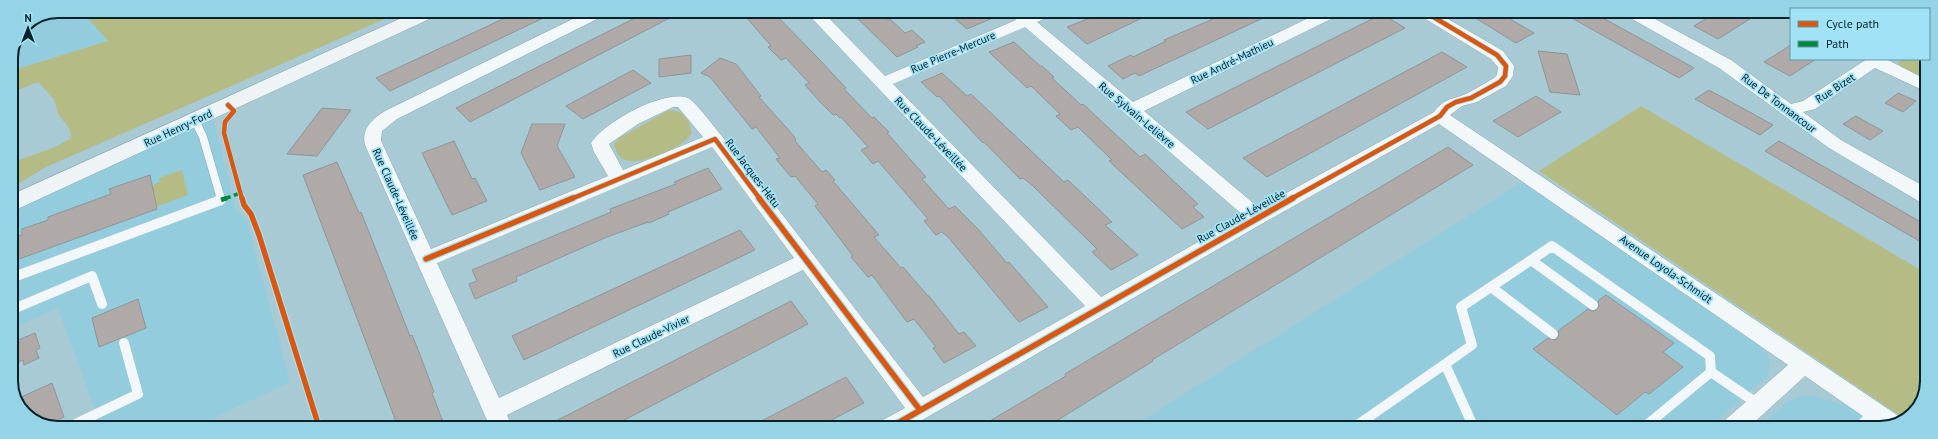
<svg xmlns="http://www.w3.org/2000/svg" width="1938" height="439" viewBox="0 0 1938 439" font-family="'PT Sans',sans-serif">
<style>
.built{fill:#93ccdd}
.green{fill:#b5bb84}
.building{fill:#afaaa8;stroke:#8f9597}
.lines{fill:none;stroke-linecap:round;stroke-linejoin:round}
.lane-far1-casing{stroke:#8ca8b0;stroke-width:9}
.lane-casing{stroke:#8ca8b0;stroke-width:10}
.street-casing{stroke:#8ca8b0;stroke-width:1}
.secondary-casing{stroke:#8ca8b0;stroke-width:1}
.lane-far1{stroke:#f2f7f9;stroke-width:8}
.lane{stroke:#f2f7f9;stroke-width:10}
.street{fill:#f2f7f9;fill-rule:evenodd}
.secondary{fill:#eef4f6;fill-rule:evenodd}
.quiet-far1{stroke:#00873e;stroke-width:3.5;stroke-dasharray:7 3.5;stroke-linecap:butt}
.quiet{stroke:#00873e;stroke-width:4.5;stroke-dasharray:8 4.5;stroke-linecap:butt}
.cycleway-far1-casing{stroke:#a1e2f6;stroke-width:6}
.cycleway-casing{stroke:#a1e2f6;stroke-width:8}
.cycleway-far1{stroke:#dd560d;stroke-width:4.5}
.cycleway{stroke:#dd560d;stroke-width:5.5}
.labels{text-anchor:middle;stroke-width:3.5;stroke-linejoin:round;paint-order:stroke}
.street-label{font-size:11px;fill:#072229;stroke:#a1e2f6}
.rim{fill:none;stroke:#072229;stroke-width:2}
</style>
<rect width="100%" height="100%" fill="#a7cad5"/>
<!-- built -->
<path class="built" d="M 58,11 L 82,11 L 108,41 L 11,71 L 11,58 L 25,25 Z
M 213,118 L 236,210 L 247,222 L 290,382 L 194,427 L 101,427 L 58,308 L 11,329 L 11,210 Z
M 1524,181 L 1760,346 L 1767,353 L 1770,362 L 1768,376 L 1708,428 L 1130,428 Z
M 1800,396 L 1814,396 L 1846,406 L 1881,428 L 1758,428 L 1787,402 Z"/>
<!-- green -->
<path class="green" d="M 82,11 L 403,11 L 46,167 L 11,188 L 11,163 L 55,147 L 70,139 L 71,134 L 69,128 L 58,114 L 54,99 L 38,82 L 11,93 L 11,71 L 108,41 Z
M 1904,59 L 1919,59 L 1927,63 L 1927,80 L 1902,68 L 1898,62 Z
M 1641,106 L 1926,273 L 1926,390 L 1909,418 L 1905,419 L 1539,171 Z
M 669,110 L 681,112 L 689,122 L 692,133 C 685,147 640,166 625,160 C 619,158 616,151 614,145 L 619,138 Z
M 182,170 L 188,195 L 156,207 L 152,185 L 160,182 L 159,178 Z"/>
<!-- building -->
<path class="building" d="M 520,11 L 558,11 L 390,91 L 376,78 Z
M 649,11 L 683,11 L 470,122 L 456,108 Z
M 741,11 L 772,11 L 818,58 L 846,88 L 844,89 L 872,118 L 874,117 L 889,132 L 887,133 L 926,177 L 922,179 L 949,209 L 955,206 L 978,229 L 1007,263 L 1009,262 L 1048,307 L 1019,322 L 948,237 L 942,232 L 936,235 L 924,221 L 928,219 L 878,161 L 873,164 L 861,150 L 868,147 L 841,117 L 840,118 L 836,114 L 833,115 L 820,102 L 805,85 L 809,83 L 786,58 L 781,60 L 768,47 L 771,46 Z
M 850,11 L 879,11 L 888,20 L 890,19 L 905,33 L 912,30 L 925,42 L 916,46 L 918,47 L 897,57 Z
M 946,11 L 961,11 L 1007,12 L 967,29 Z
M 1105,12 L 1155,12 L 1087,44 L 1067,27 Z
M 1225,12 L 1276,12 L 1139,76 L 1135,73 L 1123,79 L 1108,66 L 1131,55 L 1133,57 L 1166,41 L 1164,40 L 1213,19 L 1212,17 Z
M 1491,12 L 1498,12 L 1534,33 L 1516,43 L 1477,19 Z
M 1561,12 L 1592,12 L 1694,68 L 1679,78 Z
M 1717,12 L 1761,12 L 1718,39 L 1694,26 Z
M 1382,14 L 1405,28 L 1208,129 L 1186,112 Z
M 1014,42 L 1040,66 L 1042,66 L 1054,77 L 1052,78 L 1081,105 L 1083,104 L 1140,157 L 1145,154 L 1198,204 L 1193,207 L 1204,217 L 1182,229 L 1109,161 L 1112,160 L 1078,127 L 1071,130 L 1056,116 L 1060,114 L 1031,86 L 1027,88 L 989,52 Z
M 1791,45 L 1791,59 L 1816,59 L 1790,76 L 1764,62 Z
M 1538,51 L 1567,54 L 1580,95 L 1550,92 Z
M 1442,52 L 1467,67 L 1267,177 L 1243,158 Z
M 691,55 L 691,73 L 659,77 L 659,59 Z
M 720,58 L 736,64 L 761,96 L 759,97 L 793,135 L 796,140 L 795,141 L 822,172 L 826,170 L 835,180 L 833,181 L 879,235 L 874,237 L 901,268 L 903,267 L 928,296 L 929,296 L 959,334 L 964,332 L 976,346 L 944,363 L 933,348 L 936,347 L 914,319 L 907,322 L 872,275 L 868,277 L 851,257 L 853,256 L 815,206 L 818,204 L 795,176 L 791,177 L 776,159 L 780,158 L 756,127 L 752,129 L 710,77 L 701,73 Z
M 633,70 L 651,83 L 583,119 L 566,106 Z
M 942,73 L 967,96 L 971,94 L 1064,182 L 1068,180 L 1112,222 L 1105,225 L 1138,255 L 1111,270 L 1092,252 L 1097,249 L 1033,186 L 1023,178 L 1020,179 L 984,142 L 983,143 L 939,96 L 937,97 L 921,82 Z
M 1709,90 L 1746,110 L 1773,125 L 1760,135 L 1695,99 Z
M 1898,93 L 1916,101 L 1903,112 L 1885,103 Z
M 1536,96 L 1561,112 L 1518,137 L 1493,121 Z
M 322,108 L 351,110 L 317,156 L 287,154 Z
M 1856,116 L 1868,123 L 1883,131 L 1870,140 L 1843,124 Z
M 532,124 L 565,124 L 557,146 L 575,177 L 540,190 L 521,153 Z
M 454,141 L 472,179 L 475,178 L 487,201 L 452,215 L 422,153 Z
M 1779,141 L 1926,225 L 1926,245 L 1765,151 Z
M 1448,147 L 1473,165 L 1152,360 L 1153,361 L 1045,428 L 978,428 L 1066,376 L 1065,374 L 1142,328 Z
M 337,162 L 359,213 L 361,212 L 410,336 L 412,335 L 417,347 L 434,392 L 432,393 L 445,427 L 398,427 L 303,175 Z
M 708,168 L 722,189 L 668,212 L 669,214 L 649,223 L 648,222 L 607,237 L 516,277 L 517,281 L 475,299 L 469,284 L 477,281 L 472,270 L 611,212 L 610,209 L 676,184 L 674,182 Z
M 150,175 L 157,209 L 11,262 L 11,239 L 22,235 L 22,229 L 48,220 L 48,217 L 111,194 L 109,189 Z
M 740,230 L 755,250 L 524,360 L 512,336 Z
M 1606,295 L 1674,343 L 1663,352 L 1683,367 L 1649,394 L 1645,392 L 1617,415 L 1533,349 L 1548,338 L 1556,340 L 1559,335 L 1558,331 L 1588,309 L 1592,311 L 1596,310 L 1599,306 L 1598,301 Z
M 138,299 L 146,328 L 99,347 L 92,318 Z
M 791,301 L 808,324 L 611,427 L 544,427 Z
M 35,333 L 40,348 L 36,350 L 39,358 L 24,365 L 23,360 L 11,365 L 11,343 Z
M 846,377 L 864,403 L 818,427 L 750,427 Z
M 52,383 L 64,417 L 47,426 L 23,412 L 17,399 Z"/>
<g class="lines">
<defs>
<path id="lane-far1" d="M 195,120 L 203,137 L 221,199"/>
<path id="lane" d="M 1531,260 L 1593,305
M 11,278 L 221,200 L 220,198
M 1491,287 L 1553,334
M 11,310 L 92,276 L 102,304
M 1445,364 L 1472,345 L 1461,307 L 1552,246 L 1710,356 L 1711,372
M 69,427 L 138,394 L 124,343
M 1353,428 L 1445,364 L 1474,428
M 1643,428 L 1711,372 L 1758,404
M 1858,428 L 1874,412"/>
<path id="street" d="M 589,11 L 610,11 L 607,14 L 397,119 L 382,131 L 381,140 L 383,145 L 431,249 L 608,176 L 594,152 L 591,143 C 604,122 664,89 688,98 C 695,101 715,128 721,135 L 923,397 L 1085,306 L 805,11 L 822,11 L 885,76 L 1016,20 L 1009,11 L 1025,12 L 1028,14 L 1035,12 L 1054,12 L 1053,15 L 1037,22 L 1133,102 L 1321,12 L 1341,12 L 1339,15 L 1144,111 L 1259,208 L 1434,112 C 1445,98 1451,100 1466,94 C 1476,89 1485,83 1494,78 L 1497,75 L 1498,67 L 1491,59 L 1419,15 L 1417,12 L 1436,12 L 1503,51 L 1514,66 L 1513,76 L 1506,86 L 1477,102 L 1462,106 L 1450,115 L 1900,417 L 1902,421 L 1880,428 L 1805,376 L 1748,428 L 1721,428 L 1724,421 L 1788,365 L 1439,124 L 1265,222 L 910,427 L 880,427 L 883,420 L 905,408 L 803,270 L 507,415 L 512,427 L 490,427 L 365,145 C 361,129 372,119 385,111 ZM 1025,27 L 1244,216 L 1101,297 L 893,84 ZM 673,107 L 678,107 L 703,137 L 623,170 L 609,144 L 638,124 ZM 712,147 L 794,258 L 499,398 L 437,263 Z
M 1623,12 L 1642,12 L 1731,60 L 1791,104 L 1803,101 L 1867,59 L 1886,59 L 1927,80 L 1927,92 L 1875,68 L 1815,109 L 1803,112 L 1841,140 L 1927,188 L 1927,204 L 1920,202 L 1829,148 L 1719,68 L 1625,15 Z"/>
<path id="secondary" d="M 417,11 L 441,11 L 438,15 L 11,212 L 11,195 Z"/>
</defs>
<!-- lane-far1 casing -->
<use href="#lane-far1" class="lane-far1-casing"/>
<!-- lane casing -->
<use href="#lane" class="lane-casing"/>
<!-- street casing -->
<use href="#street" class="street-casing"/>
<!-- secondary casing -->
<use href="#secondary" class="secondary-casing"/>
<!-- lane-far1 -->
<use href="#lane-far1" class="lane-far1"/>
<!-- lane -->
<use href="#lane" class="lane"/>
<!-- street -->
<use href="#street" class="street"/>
<!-- secondary -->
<use href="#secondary" class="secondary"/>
<!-- quiet-far1 -->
<path class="quiet-far1" d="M 224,199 L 240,193"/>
<!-- quiet -->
<path class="quiet" d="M 221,200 L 227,198"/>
<defs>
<path id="cycleway-far1" d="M 228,105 L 234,111 L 225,122 L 224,133 L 242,199
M 571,199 L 715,139 L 760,199
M 1291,199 L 1440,116 L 1447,107 L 1456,102 L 1471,98 L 1500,82 L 1505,76 L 1506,66 L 1497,55 L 1425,12"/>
<path id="cycleway" d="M 242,198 L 244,205 L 251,214 L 259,235 L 319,427
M 759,198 L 920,410
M 426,259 L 573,198
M 891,427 L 1293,198"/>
</defs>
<!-- cycleway-far1 casing -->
<use href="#cycleway-far1" class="cycleway-far1-casing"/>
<!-- cycleway casing -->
<use href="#cycleway" class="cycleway-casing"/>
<!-- cycleway-far1 -->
<use href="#cycleway-far1" class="cycleway-far1"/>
<!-- cycleway -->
<use href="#cycleway" class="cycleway"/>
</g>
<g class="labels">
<!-- street labels -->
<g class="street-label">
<text transform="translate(953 52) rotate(-23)" y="4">Rue Pierre-Mercure</text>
<text transform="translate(1232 61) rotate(-26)" y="4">Rue André-Mathieu</text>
<text transform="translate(1835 88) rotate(-33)" y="4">Rue Bizet</text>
<text transform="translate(1779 103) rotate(37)" y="4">Rue De Tonnancour</text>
<text transform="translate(1137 115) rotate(40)" y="4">Rue Sylvain-Lelièvre</text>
<text transform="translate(178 128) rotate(-25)" y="4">Rue Henry-Ford</text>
<text transform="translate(931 134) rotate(46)" y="4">Rue Claude-Léveillée</text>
<text transform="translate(753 173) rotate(53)" y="4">Rue Jacques-Hétu</text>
<text transform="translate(396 194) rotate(66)" y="4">Rue Claude-Léveillée</text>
<text transform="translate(1241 216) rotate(-29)" y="4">Rue Claude-Léveillée</text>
<text transform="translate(1666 269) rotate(35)" y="4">Avenue Loyola-Schmidt</text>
<text transform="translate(651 336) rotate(-26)" y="4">Rue Claude-Vivier</text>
</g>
</g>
<!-- crop -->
<path d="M0 0H1938V439H0ZM58 18H1880A40 40 0 0 1 1920 58V381A40 40 0 0 1 1880 421H58A40 40 0 0 1 18 381V58A40 40 0 0 1 58 18Z" fill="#95d3e6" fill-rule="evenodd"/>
<path class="rim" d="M58 18H1880A40 40 0 0 1 1920 58V381A40 40 0 0 1 1880 421H58A40 40 0 0 1 18 381V58A40 40 0 0 1 58 18Z"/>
<!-- legend -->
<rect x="1790" y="8" width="140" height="52" fill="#a1e2f6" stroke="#6395a4"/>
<rect x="1798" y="21" width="20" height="6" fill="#dd560d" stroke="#6395a4"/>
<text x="1826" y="28" font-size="12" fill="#072229">Cycle path</text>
<rect x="1798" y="41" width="20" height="6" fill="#00873e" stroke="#6395a4"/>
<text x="1826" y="48" font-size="12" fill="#072229">Path</text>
<!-- north arrow -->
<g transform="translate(28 28)" stroke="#a1e2f6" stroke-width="3" paint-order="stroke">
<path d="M0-3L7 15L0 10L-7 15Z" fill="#072229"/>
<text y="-6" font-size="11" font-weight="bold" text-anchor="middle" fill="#072229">N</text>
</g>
</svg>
